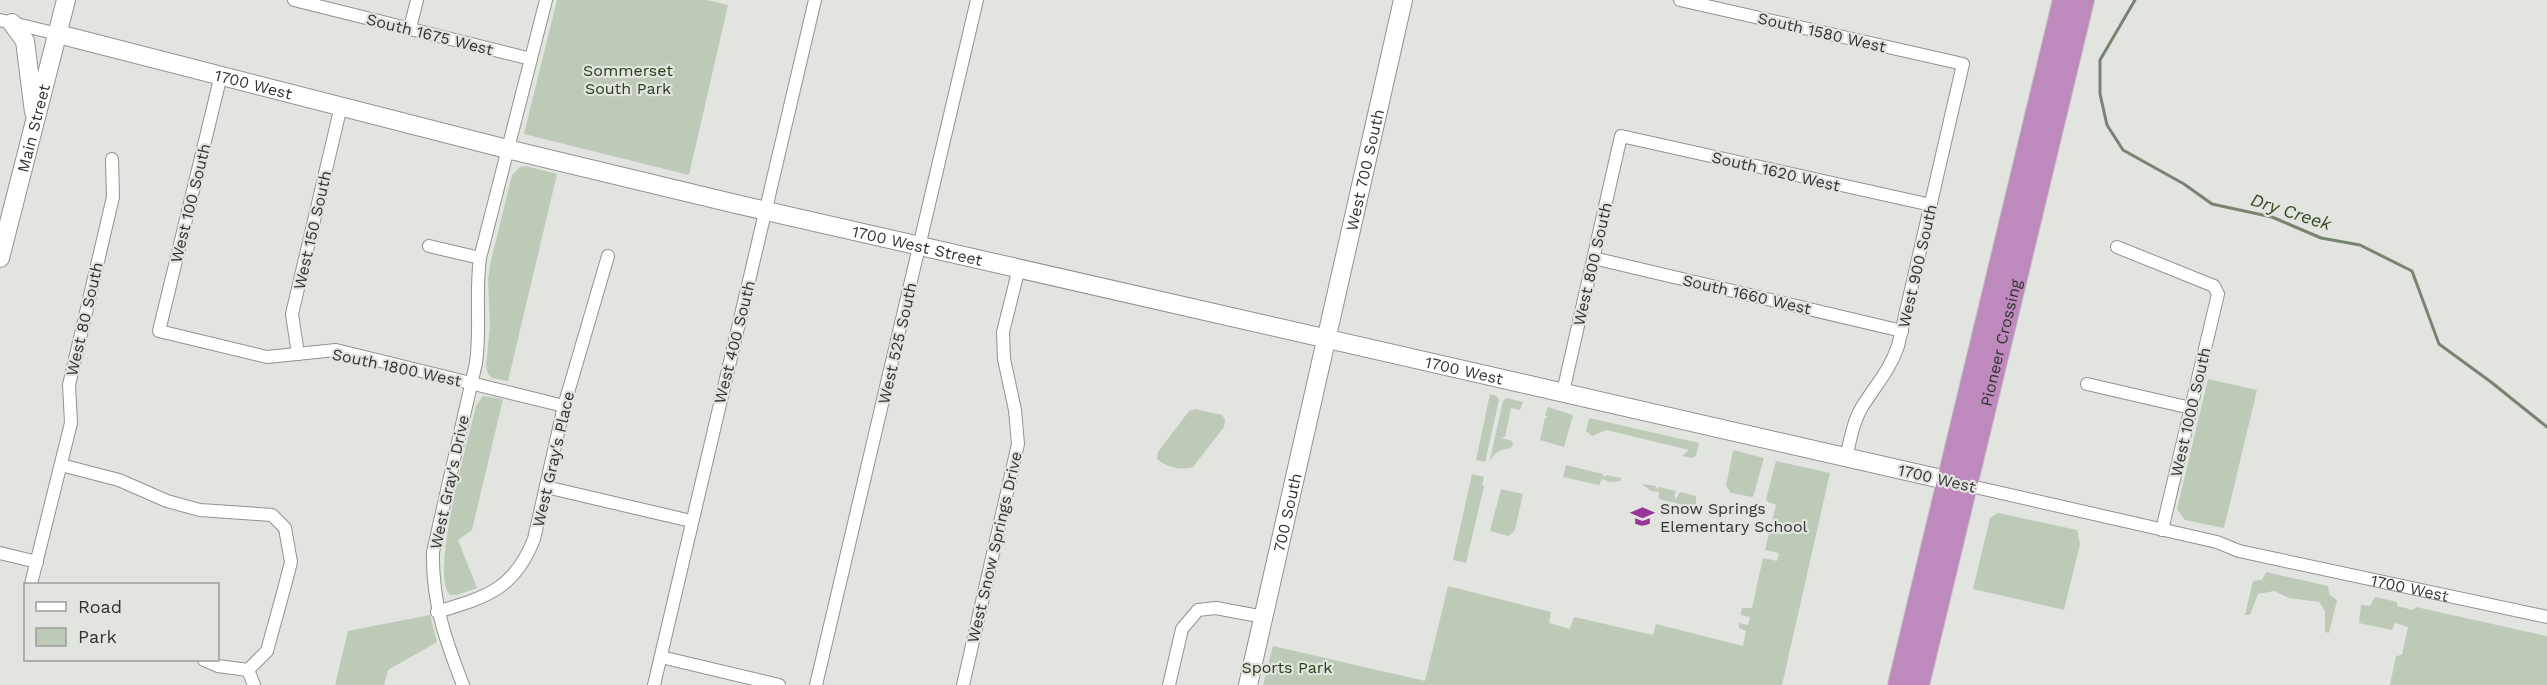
<svg xmlns="http://www.w3.org/2000/svg" width="2547" height="685" viewBox="0 0 2547 685" font-family="'Work Sans',sans-serif">
<style>
.green{fill:#bdcab8}
.lines{fill:none;stroke-linecap:round;stroke-linejoin:round}
.stream{stroke:#768470;stroke-width:3}
.street-casing{stroke:#90938f;stroke-width:14}
.secondary-casing{stroke:#90938f;stroke-width:20}
.highway-casing{stroke:#c2c2c2;stroke-width:24}
.street{stroke:#fff;stroke-width:12}
.secondary{stroke:#fff;stroke-width:18}
.highway{stroke:#be89bd;stroke-width:22}
.labels{text-anchor:middle;stroke-width:4.5;stroke-linejoin:round;paint-order:stroke}
.street-label{font-size:16px;fill:#323332;stroke:#e2e4e0}
.park-label{font-size:16px;fill:#254016;stroke:#e2e4e0}
.poi-label{font-size:16px;fill:#323332;stroke:#e2e4e0;text-anchor:start}
.water-label{font-size:18px;font-style:italic;fill:#2f4b20;stroke:#e2e4e0}
</style>
<rect width="100%" height="100%" fill="#e2e4e0"/>
<!-- green -->
<path class="green" d="M 557,0 L 707,0 L 728,5 L 689,175 L 524,134 Z
M 526,166 L 557,174 L 508,381 L 492,378 L 488,374 L 486,366 L 490,325 L 488,281 L 490,265 L 512,175 L 520,167 Z
M 2208,379 L 2257,390 L 2224,528 L 2185,520 L 2177,509 Z
M 1490,394 L 1497,396 L 1499,400 L 1485,462 L 1476,460 Z
M 483,396 L 503,399 L 472,530 L 458,540 L 477,588 L 457,595 L 450,595 C 429,574 469,438 476,406 Z
M 1507,398 L 1523,402 L 1520,410 L 1511,408 L 1505,437 L 1501,438 L 1512,441 L 1513,444 L 1511,448 C 1499,450 1494,452 1489,464 L 1503,401 Z
M 1548,407 L 1573,415 L 1564,447 L 1540,440 L 1545,418 L 1548,417 L 1545,415 Z
M 1195,409 L 1222,415 L 1225,420 L 1224,427 L 1193,467 C 1182,471 1166,467 1157,459 L 1158,452 L 1189,411 Z
M 1589,418 L 1699,443 L 1696,456 L 1692,458 L 1682,456 L 1689,450 L 1606,430 L 1592,436 L 1586,431 Z
M 1733,450 L 1764,458 L 1753,497 L 1731,493 L 1726,486 Z
M 1776,461 L 1830,473 L 1782,685 L 1263,685 L 1273,646 L 1425,681 L 1448,586 L 1551,612 L 1549,623 L 1570,629 L 1574,617 L 1653,635 L 1656,624 L 1743,646 L 1746,631 L 1739,628 L 1739,623 L 1748,625 L 1750,617 L 1741,615 L 1742,608 L 1752,608 L 1763,558 L 1777,561 L 1779,553 L 1765,550 L 1776,505 L 1768,502 L 1766,499 Z
M 1566,465 L 1603,474 L 1604,477 L 1606,475 L 1621,478 L 1621,481 L 1610,482 L 1602,479 L 1599,485 L 1563,477 Z
M 1472,474 L 1484,477 L 1482,485 L 1484,486 L 1466,563 L 1453,560 Z
M 1642,484 L 1656,486 L 1657,490 L 1659,487 L 1676,491 L 1674,496 L 1676,499 L 1680,492 L 1696,496 L 1696,508 L 1659,499 L 1659,492 L 1651,491 Z
M 1501,489 L 1523,494 L 1515,530 L 1509,536 L 1490,531 Z
M 1998,513 L 2077,530 L 2080,544 L 2064,610 L 1973,589 L 1990,518 Z
M 2266,572 L 2328,586 L 2329,594 L 2337,600 L 2329,633 L 2325,632 L 2325,611 L 2319,602 L 2289,598 L 2274,591 L 2258,594 L 2250,615 L 2245,615 L 2253,581 L 2262,580 Z
M 2375,597 L 2397,602 L 2397,606 L 2413,610 L 2416,607 L 2547,636 L 2547,685 L 2390,685 L 2396,656 L 2402,655 L 2408,627 L 2395,623 L 2392,630 L 2359,623 L 2361,605 L 2370,606 Z
M 430,615 L 437,642 L 388,670 L 384,685 L 335,685 L 348,631 Z"/>
<g class="lines">
<!-- stream -->
<path class="stream" d="M 2135,0 L 2100,60 L 2100,94 L 2107,125 L 2123,150 L 2184,184 L 2212,204 L 2272,217 L 2321,238 L 2360,245 L 2412,271 L 2439,344 L 2491,382 L 2547,427"/>
<defs>
<g id="street">
<path d="M 294,0 L 531,59"/>
<path d="M 1680,0 L 1963,64 L 1898,346 C 1890,370 1875,386 1862,407 C 1853,422 1850,441 1846,458"/>
<path d="M 0,20 L 58,34"/>
<path d="M 410,28 L 417,0"/>
<path d="M 221,75 L 159,331 L 267,357 L 336,350 L 564,406"/>
<path d="M 429,246 L 480,258"/>
<path d="M 2117,247 L 2214,286 L 2218,294 L 2162,530"/>
<path d="M 1593,258 L 1902,331"/>
<path d="M 298,354 L 292,314 L 341,106"/>
<path d="M 2087,384 L 2191,408"/>
<path d="M 1563,392 L 1621,136 L 1931,205"/>
<path d="M 61,465 L 119,480 L 167,501 L 200,510 L 272,515 L 285,528 L 291,562 L 284,589 L 267,651 L 248,670 L 254,685"/>
<path id="s1" d="M 1966,485 L 2217,542 L 2239,551 L 2547,617"/>
<path d="M 546,487 L 691,521"/>
<path d="M 0,553 L 37,562"/>
<path d="M 31,584 L 71,423 L 69,385 L 113,197 L 112,159"/>
<path d="M 437,612 C 486,597 514,590 534,539 L 564,406 L 608,256"/>
<path d="M 661,657 L 779,685"/>
<path d="M 204,660 L 218,666 L 248,670"/>
<path d="M 463,685 C 445,639 432,602 433,552 L 476,363 C 481,328 475,293 480,258 L 546,0"/>
<path d="M 654,685 L 815,0"/>
<path d="M 816,685 L 977,0"/>
<path d="M 963,685 L 1018,444 L 1015,410 L 1004,359 L 1003,332 L 1019,268"/>
<path d="M 1169,685 L 1182,629 L 1198,610 L 1216,608 L 1264,617"/>
</g>
<g id="secondary">
<path d="M 12,23 L 25,41 L 34,112"/>
<path id="s2" d="M 58,34 L 507,149 L 736,204 L 1959,483"/>
<path id="s3" d="M 0,258 L 66,0"/>
<path id="s4" d="M 1248,685 L 1403,0"/>
</g>
<g id="highway">
<path d="M 1899,685 L 2064,0"/>
<path id="s5" d="M 1918,685 L 2083,0"/>
</g>
</defs>
<!-- street casing -->
<use href="#street" class="street-casing"/>
<!-- secondary casing -->
<use href="#secondary" class="secondary-casing"/>
<!-- highway casing -->
<use href="#highway" class="highway-casing"/>
<!-- street -->
<use href="#street" class="street"/>
<!-- secondary -->
<use href="#secondary" class="secondary"/>
<!-- highway -->
<use href="#highway" class="highway"/>
</g>
<!-- icons -->
<defs>
<symbol id="school-bare" viewBox="-9 -9 18 18"><path d="M0-5L7-2L0 1L-7-2ZM-4 1L0 2.5L4 1V4Q0 6-4 4Z" fill="#99359a" stroke="#e2e4e0" stroke-width="2.5" paint-order="stroke"/></symbol>
</defs>
<g fill-rule="evenodd">
<use href="#school-bare" x="1626" y="500" width="33" height="33"/>
</g>
<g class="labels">
<!-- street labels -->
<g class="street-label">
<text transform="translate(1822 32) rotate(13)" y="6">South 1580 West</text>
<text transform="translate(430 34) rotate(14)" y="6">South 1675 West</text>
<text dy="6" stroke="none"><textPath href="#s2" startOffset="202">1700 West</textPath></text>
<text dy="6" stroke="none"><textPath href="#s3" startOffset="134">Main Street</textPath></text>
<text dy="6" stroke="none"><textPath href="#s4" startOffset="528">West 700 South</textPath></text>
<text transform="translate(1776 171) rotate(13)" y="6">South 1620 West</text>
<text transform="translate(190 203) rotate(-76)" y="6">West 100 South</text>
<text transform="translate(312 230) rotate(-77)" y="6">West 150 South</text>
<text dy="6" stroke="none"><textPath href="#s2" startOffset="885">1700 West Street</textPath></text>
<text transform="translate(1592 264) rotate(-77)" y="6">West 800 South</text>
<text transform="translate(1917 266) rotate(-77)" y="6">West 900 South</text>
<text transform="translate(1747 294) rotate(13)" y="6">South 1660 West</text>
<text transform="translate(84 319) rotate(-77)" y="6">West 80 South</text>
<text transform="translate(734 342) rotate(-76)" y="6">West 400 South</text>
<text transform="translate(897 343) rotate(-77)" y="6">West 525 South</text>
<text dy="6" stroke="none"><textPath href="#s5" startOffset="352">Pioneer Crossing</textPath></text>
<text transform="translate(397 367) rotate(12)" y="6">South 1800 West</text>
<text dy="6" stroke="none"><textPath href="#s2" startOffset="1446">1700 West</textPath></text>
<text transform="translate(2190 412) rotate(-77)" y="6">West 1000 South</text>
<text transform="translate(553 459) rotate(-77)" y="6">West Gray's Place</text>
<text transform="translate(1937 478) rotate(13)" y="6">1700 West</text>
<text transform="translate(449 482) rotate(-78)" y="6">West Gray's Drive</text>
<text dy="6" stroke="none"><textPath href="#s4" startOffset="177">700 South</textPath></text>
<text transform="translate(994 547) rotate(-77)" y="6">West Snow Springs Drive</text>
<text dy="6" stroke="none"><textPath href="#s1" startOffset="456">1700 West</textPath></text>
</g>
<!-- park labels -->
<g class="park-label">
<text x="628" y="76">Sommerset<tspan x="628" dy="18">South Park</tspan></text>
<text x="1287" y="673">Sports Park</text>
</g>
<!-- poi labels -->
<g class="poi-label">
<text x="1660" y="514">Snow Springs<tspan x="1660" dy="18">Elementary School</tspan></text>
</g>
<!-- water labels -->
<g class="water-label">
<text transform="translate(2291 212) rotate(18)" y="6">Dry Creek</text>
</g>
</g>
<!-- legend -->
<rect x="24" y="583" width="195" height="78" fill="#e2e4e0" stroke="#9c9d9a" stroke-width="1.5"/>
<rect x="36" y="602" width="30" height="9" fill="#ffffff" stroke="#9c9d9a" stroke-width="1.5"/>
<text x="78" y="613" font-size="18" fill="#323332">Road</text>
<rect x="36" y="628" width="30" height="18" fill="#bdcab8" stroke="#9c9d9a" stroke-width="1.5"/>
<text x="78" y="643" font-size="18" fill="#323332">Park</text>
</svg>
